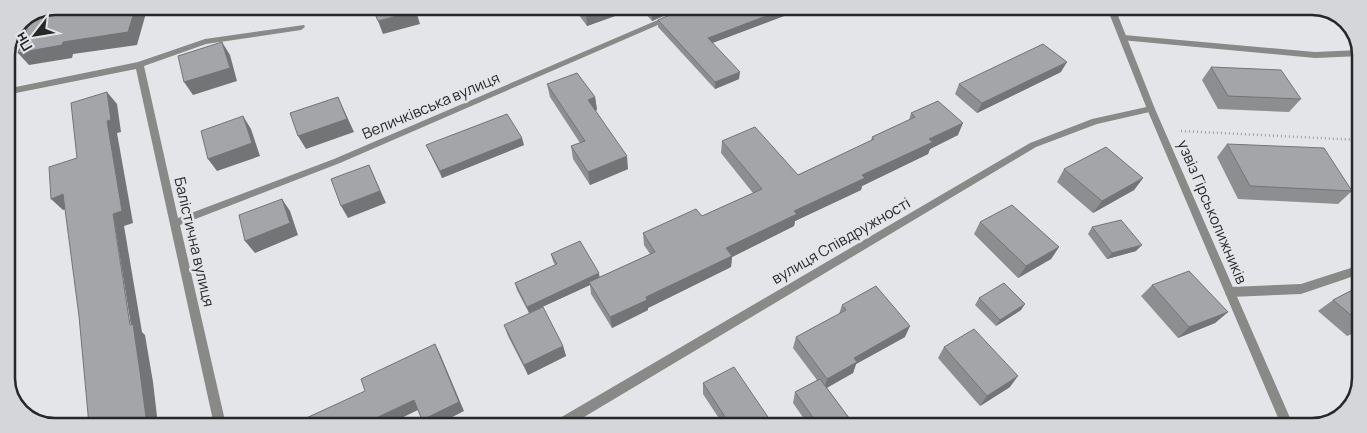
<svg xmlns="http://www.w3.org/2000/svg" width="1367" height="433" viewBox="0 0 1367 433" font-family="Manrope,sans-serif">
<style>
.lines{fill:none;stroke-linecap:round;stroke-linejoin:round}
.path{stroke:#9d9ea0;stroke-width:2.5;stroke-dasharray:1 3;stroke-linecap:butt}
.service{fill:#898987;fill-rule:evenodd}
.minor{fill:#898987;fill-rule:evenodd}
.tertiary{fill:#898987;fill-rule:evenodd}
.wall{fill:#8d8e90}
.shaded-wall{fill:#737476}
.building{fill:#a4a5a8;stroke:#737476}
.labels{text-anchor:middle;stroke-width:5;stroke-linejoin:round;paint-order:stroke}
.street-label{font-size:15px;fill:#272728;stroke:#e3e5e8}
.rim{fill:none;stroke:#272728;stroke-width:2.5}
</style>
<rect width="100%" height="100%" fill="#e3e5e8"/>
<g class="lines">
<!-- path -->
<path class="path" d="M 1181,131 L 1360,140"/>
<!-- service -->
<path class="service" d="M 1360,265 L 1360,274 L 1301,294 L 1230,297 L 1226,295 L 1225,292 L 1226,289 L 1230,287 L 1301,284 Z"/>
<!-- minor -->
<path class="minor" d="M 667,16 L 670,16 L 674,18 L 340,163 L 180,225 L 226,425 L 214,425 L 136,69 L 6,95 L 6,89 L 138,62 L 205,39 L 304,25 L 305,27 L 301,30 L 206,44 L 144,66 L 178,218 L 334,159 Z
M 1124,35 L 1315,52 L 1360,50 L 1361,56 L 1315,58 L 1121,40 L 1121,36 Z
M 1151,106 L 1154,107 L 1155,109 L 1154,111 L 1097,124 L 1036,147 L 569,426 L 551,426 L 553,422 L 1030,143 L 1092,119 Z"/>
<!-- tertiary -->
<path class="tertiary" d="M 1107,8 L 1115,8 L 1155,109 L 1294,427 L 1282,427 L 1147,109 Z"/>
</g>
<!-- wall -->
<path class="wall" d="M 573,7 L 614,7 L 615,16 L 587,26 Z
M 640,7 L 684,7 L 652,21 Z
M 688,7 L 808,7 L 712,43 L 739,79 L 715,89 L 658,27 L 658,20 Z
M 1211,67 L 1301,99 L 1289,112 L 1218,109 L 1202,80 Z
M 1061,72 L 977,113 L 955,94 L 959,84 Z
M 547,84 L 595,97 L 597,110 L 595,111 L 628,169 L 590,185 L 573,159 L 571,146 L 580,143 L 550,97 Z
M 911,113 L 958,135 L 930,149 L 928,154 L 862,186 L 861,190 L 795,221 L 794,226 L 732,257 L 731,267 L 648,308 L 648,310 L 612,328 L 591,294 L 590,285 L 529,313 L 517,290 L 515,283 L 555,265 L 553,261 L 551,254 L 600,277 L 650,254 L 644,245 L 643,233 L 702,216 L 753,193 L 721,153 L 722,141 L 798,175 L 871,141 L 872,137 L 909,120 Z
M 1227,144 L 1352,191 L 1338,204 L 1238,199 L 1217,157 Z
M 426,145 L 524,145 L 442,178 Z
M 1064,169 L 1143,178 L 1134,190 L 1093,213 L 1057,182 Z
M 980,222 L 1059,247 L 1051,259 L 1018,278 L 974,234 Z
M 1092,227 L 1136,251 L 1107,259 L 1088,234 Z
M 1152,285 L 1228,312 L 1215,323 L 1178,338 L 1141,296 Z
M 1360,286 L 1359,330 L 1347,336 L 1318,311 L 1333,300 Z
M 979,298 L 1021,310 L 996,326 L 975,305 Z
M 842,305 L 905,337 L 856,364 L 853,373 L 827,388 L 855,426 L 809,426 L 793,403 L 795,392 L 817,380 L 793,348 L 796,337 L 839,314 Z
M 504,325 L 563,346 L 566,356 L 528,375 L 508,336 Z
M 944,347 L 1010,387 L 980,406 L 938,358 Z
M 703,383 L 774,426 L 724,426 L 703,394 Z"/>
<!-- shaded-wall -->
<path class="shaded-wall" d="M 136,6 L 148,6 L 137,45 L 73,54 L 72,58 L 29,65 L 18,53 L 63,42 Z
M 604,7 L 614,7 L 615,16 L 587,26 L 586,13 Z
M 667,7 L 684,7 L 652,21 L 652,14 Z
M 790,7 L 808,7 L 707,45 L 708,38 Z
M 416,11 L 420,24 L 383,34 L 378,21 Z
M 222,42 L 230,55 L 237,81 L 193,95 L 184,82 Z
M 1067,62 L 1061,72 L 977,113 L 982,103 Z
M 740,72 L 739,79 L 715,89 L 715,82 Z
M 107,92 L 117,104 L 121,132 L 117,133 L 133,223 L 124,226 L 142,332 L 145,335 L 153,382 L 158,425 L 147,425 L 113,214 L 107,121 Z
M 338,97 L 354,132 L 306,149 L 298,136 Z
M 595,97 L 597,110 L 589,113 L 588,100 Z
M 243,116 L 251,129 L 260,156 L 217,171 L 208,159 Z
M 963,123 L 958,135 L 930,149 L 928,154 L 862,186 L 861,190 L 795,221 L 794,226 L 732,257 L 731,267 L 648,308 L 648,310 L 612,328 L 610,317 L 646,297 L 726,248 L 929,139 Z
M 522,138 L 524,145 L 442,178 L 440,171 Z
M 627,156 L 628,169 L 590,185 L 588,172 Z
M 369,165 L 386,203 L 348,218 L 341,206 Z
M 1143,178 L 1134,190 L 1093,213 L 1102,201 Z
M 63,194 L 75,206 L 63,210 L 51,199 Z
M 282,199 L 290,211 L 298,235 L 255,253 L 245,241 Z
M 1142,245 L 1136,251 L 1107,259 L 1112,253 Z
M 1059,247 L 1051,259 L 1018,278 L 1026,266 Z
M 599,273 L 600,280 L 589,282 L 590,285 L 529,313 L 527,307 Z
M 1025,304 L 1021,310 L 996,326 L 1000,320 Z
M 1228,312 L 1215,323 L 1178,338 L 1189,327 Z
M 910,326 L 905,337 L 856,364 L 853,373 L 824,389 L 827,379 L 854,358 Z
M 1359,328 L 1359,330 L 1347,336 Z
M 435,344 L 440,354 L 464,411 L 435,426 L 425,426 L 422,420 Z
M 563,346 L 566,356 L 528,375 L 524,365 Z
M 1018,376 L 1010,387 L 980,406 L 987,396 Z
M 414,400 L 420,409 L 387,425 L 361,425 Z"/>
<!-- building -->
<path class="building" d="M 104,6 L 136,6 L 128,32 L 63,42 L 62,45 L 18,53 L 31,18 Z
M 372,7 L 414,7 L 416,11 L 378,21 Z
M 581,7 L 604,7 L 586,13 Z
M 646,7 L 667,7 L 652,14 Z
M 688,7 L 790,7 L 708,38 L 740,72 L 715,82 L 658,20 Z
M 222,42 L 230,68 L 184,82 L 178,56 Z
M 1043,44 L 1067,62 L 982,103 L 959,84 Z
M 1211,67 L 1281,70 L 1301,99 L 1228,96 Z
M 577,73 L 595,97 L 588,100 L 627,156 L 588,172 L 571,146 L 585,141 L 547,84 Z
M 107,92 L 111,120 L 107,121 L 122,211 L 113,214 L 130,325 L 133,324 L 140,372 L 147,425 L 89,425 L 79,316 L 63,194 L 51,199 L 49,167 L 77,158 L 71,103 Z
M 338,97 L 347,119 L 298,136 L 290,113 Z
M 938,101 L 963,123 L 929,139 L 933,142 L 862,175 L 865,178 L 794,211 L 797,214 L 726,248 L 732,256 L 646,297 L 647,300 L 610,317 L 589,282 L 655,252 L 643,233 L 696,209 L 702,216 L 762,189 L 722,141 L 755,127 L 798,175 L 874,139 L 872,137 L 915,117 L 911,113 Z
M 507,114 L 522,138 L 440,171 L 426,145 Z
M 243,116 L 252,143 L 208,159 L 201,131 Z
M 1227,144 L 1324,148 L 1352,191 L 1250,186 Z
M 1106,147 L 1143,178 L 1102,201 L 1064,169 Z
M 369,165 L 380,191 L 341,206 L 331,179 Z
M 282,199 L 290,223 L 245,241 L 239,215 Z
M 1012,205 L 1059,247 L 1026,266 L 980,222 Z
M 1121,220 L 1142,245 L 1112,253 L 1092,227 Z
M 580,241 L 599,273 L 527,307 L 515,283 L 557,264 L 551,254 Z
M 1189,271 L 1228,312 L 1189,327 L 1152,285 Z
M 1004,283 L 1025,304 L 1000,320 L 979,298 Z
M 876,286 L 910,326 L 854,358 L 857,362 L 827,379 L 796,337 L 846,310 L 842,305 Z
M 1360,286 L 1359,322 L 1333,300 Z
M 543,307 L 563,346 L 524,365 L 504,325 Z
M 974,329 L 1018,376 L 987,396 L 944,347 Z
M 435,344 L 459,402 L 422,420 L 414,400 L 361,425 L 291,425 L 365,391 L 361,379 Z
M 734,367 L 774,426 L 731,426 L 703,383 Z
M 820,379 L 855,426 L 819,426 L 795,392 Z
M 1161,423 L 1164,427 L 1157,427 Z"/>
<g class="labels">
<!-- street labels -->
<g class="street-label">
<text transform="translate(431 106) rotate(-23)" y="5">Величківська вулиця</text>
<text transform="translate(1212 212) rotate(67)" y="5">узвіз Гірськолижників</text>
<text transform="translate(841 241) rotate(-30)" y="5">вулиця Співдружності</text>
<text transform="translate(194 242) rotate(77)" y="5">Балістична вулиця</text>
</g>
</g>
<!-- crop -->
<path d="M0 0H1367V433H0ZM55 15H1312A40 40 0 0 1 1352 55V378A40 40 0 0 1 1312 418H55A40 40 0 0 1 15 378V55A40 40 0 0 1 55 15Z" fill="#d4d6d9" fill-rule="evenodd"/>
<path class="rim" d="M55 15H1312A40 40 0 0 1 1352 55V378A40 40 0 0 1 1312 418H55A40 40 0 0 1 15 378V55A40 40 0 0 1 55 15Z"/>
<!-- north arrow -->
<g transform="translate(35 35) rotate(239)" stroke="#e3e5e8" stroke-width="4" paint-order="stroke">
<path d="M0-4L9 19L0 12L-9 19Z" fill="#272728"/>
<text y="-8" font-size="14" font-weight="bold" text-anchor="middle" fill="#272728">Пн</text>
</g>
</svg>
